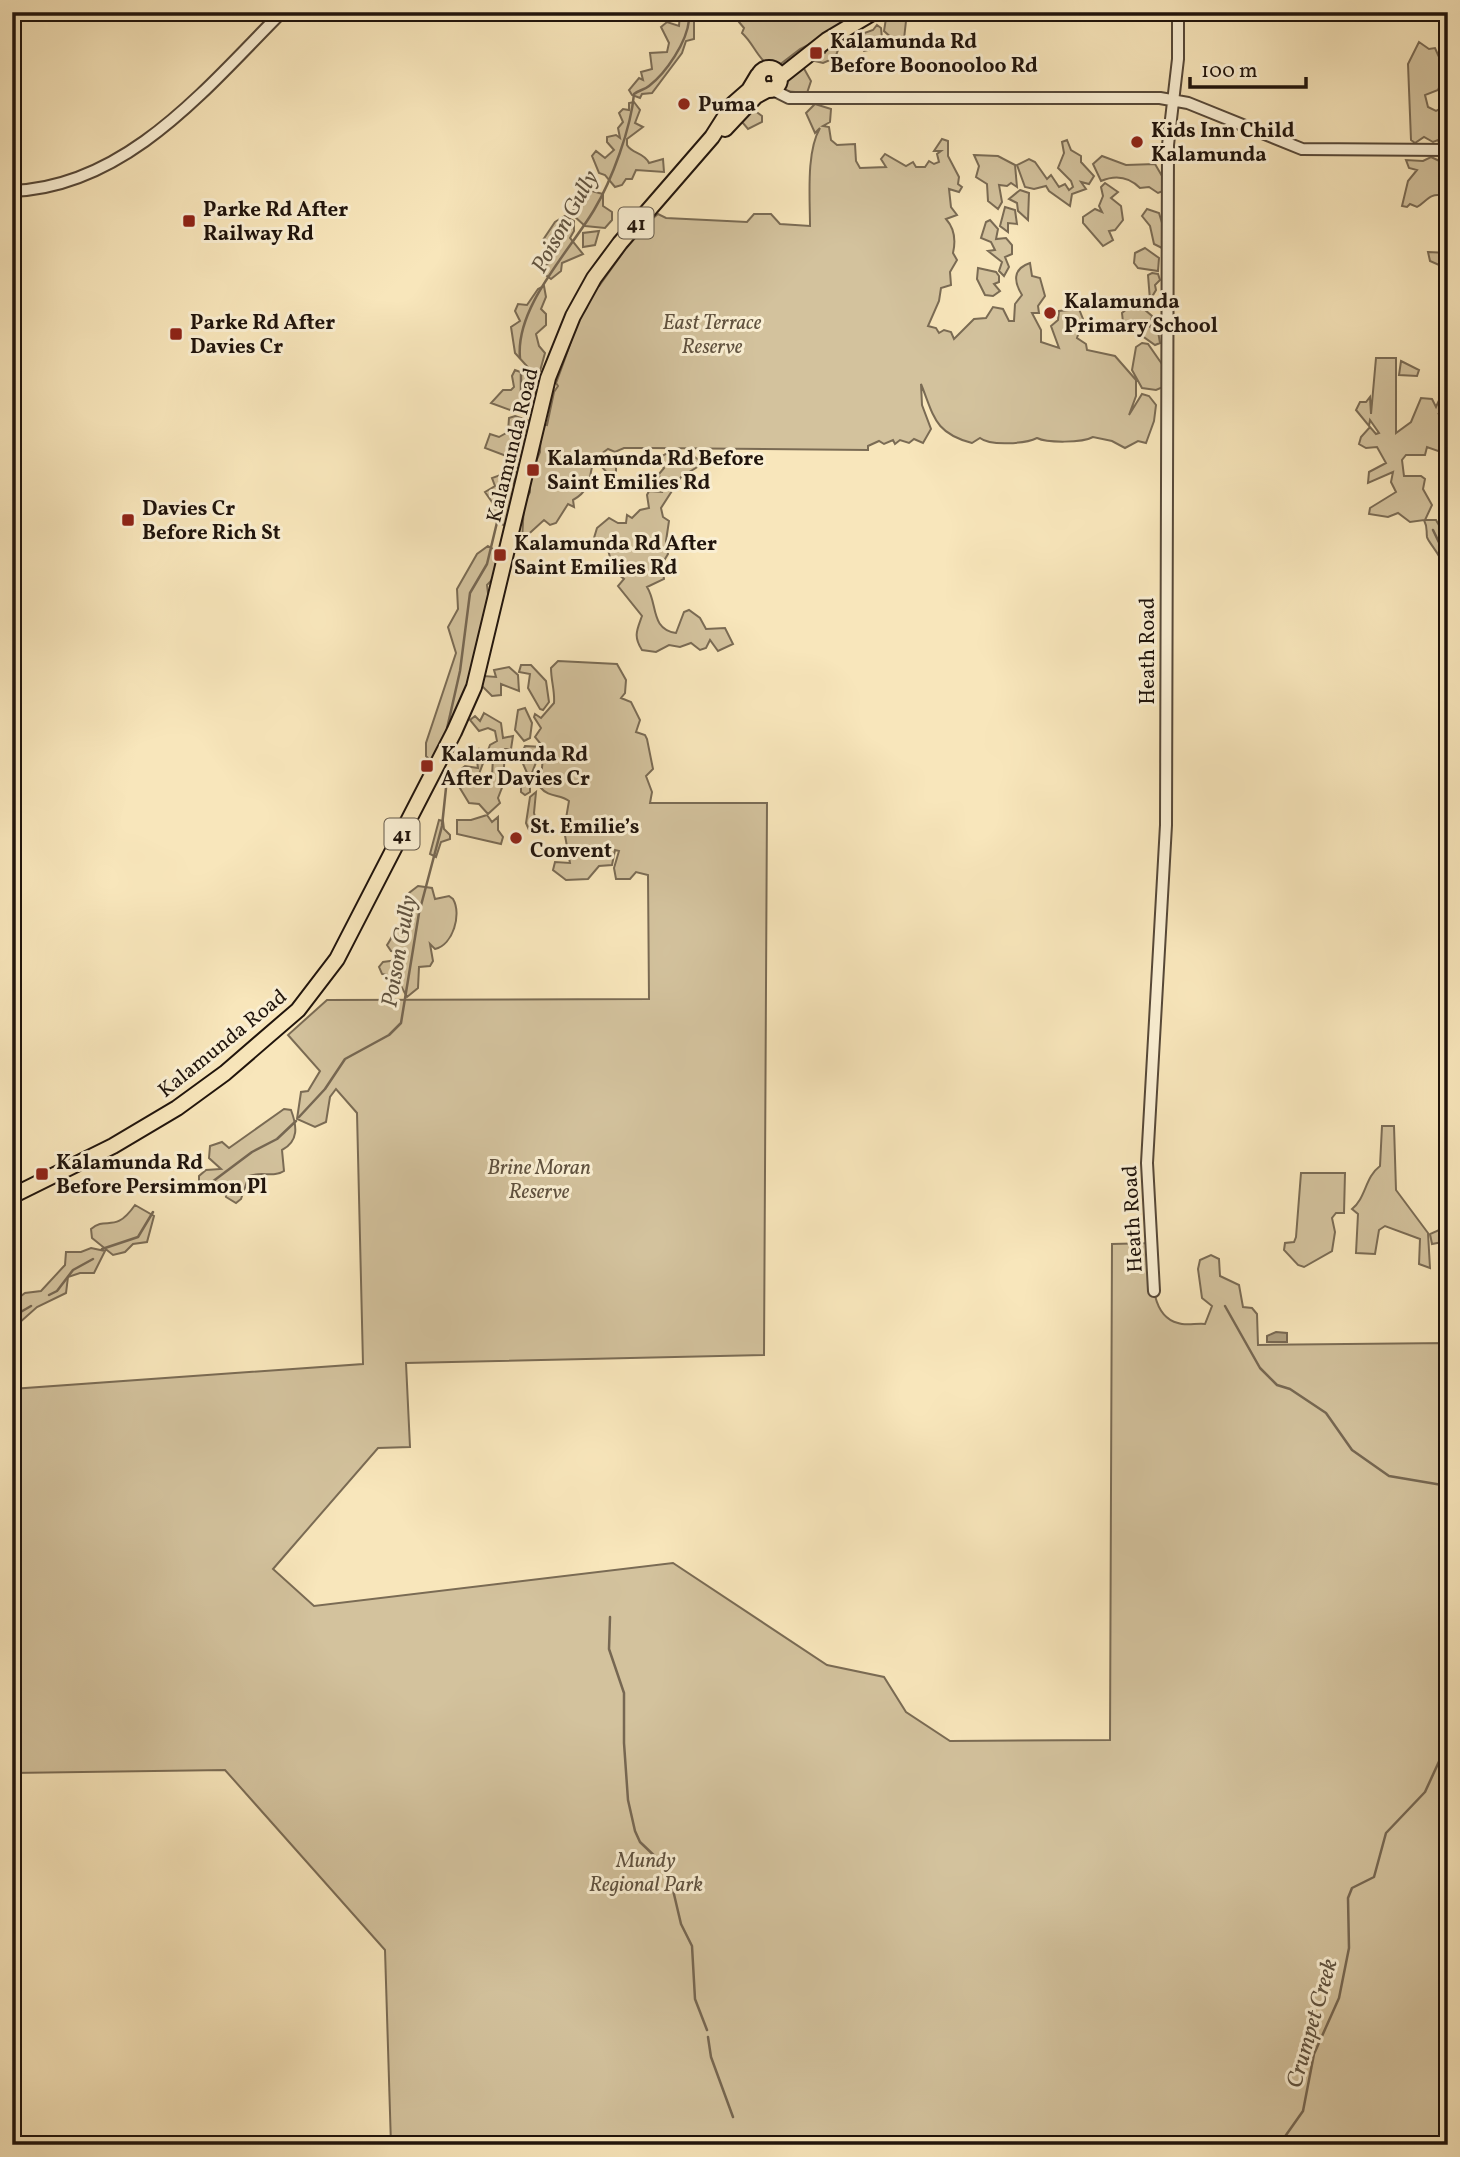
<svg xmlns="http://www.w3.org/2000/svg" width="1460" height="2157" viewBox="0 0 1460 2157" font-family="Vollkorn,serif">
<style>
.green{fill:#d3c29d;stroke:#7a6b54;stroke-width:2}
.water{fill:#af9f80;stroke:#766752;stroke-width:2}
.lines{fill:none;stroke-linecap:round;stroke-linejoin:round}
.stream{stroke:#766752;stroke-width:2.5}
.minor-casing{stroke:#564838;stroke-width:14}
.major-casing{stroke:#20140c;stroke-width:18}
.minor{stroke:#faefd3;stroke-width:10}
.major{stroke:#f8e6bb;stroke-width:14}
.poi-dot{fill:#8f2418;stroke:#faefd3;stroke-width:2.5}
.labels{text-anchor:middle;stroke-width:6;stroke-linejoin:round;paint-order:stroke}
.shield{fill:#faefd3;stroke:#615648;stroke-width:2}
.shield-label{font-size:19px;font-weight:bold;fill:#20140c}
.poi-label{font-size:21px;font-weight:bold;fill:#20140c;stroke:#faefd3;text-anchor:start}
.park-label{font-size:21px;font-style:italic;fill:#5f513f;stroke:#faefd3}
.street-label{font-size:21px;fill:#20140c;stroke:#faefd3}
.water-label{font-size:23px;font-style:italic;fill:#605340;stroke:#faefd3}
</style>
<rect width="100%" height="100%" fill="#f8e6bb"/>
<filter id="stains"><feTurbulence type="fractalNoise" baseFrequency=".00286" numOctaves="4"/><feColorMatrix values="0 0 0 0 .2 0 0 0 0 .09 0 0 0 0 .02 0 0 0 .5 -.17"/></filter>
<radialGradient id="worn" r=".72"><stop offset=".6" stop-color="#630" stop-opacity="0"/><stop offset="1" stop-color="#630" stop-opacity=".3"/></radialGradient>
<!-- green -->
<path class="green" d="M 680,12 L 694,16 L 694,39 L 686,41 L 682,53 L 652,93 L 642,94 L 640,98 L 632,95 L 629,90 L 639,78 L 643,80 L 641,72 L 652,69 L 650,53 L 667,52 L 669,43 L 661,27 L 667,22 L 679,26 Z
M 746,12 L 874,12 L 800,49 L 774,69 C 756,58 755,45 742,33 L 744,28 L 739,22 L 741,18 L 746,19 Z
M 887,12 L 907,12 L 903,48 L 884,31 Z
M 877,25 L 881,28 L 882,38 L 875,43 L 878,48 L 864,51 L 862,48 L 848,47 L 848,39 L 873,30 Z
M 1419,42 L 1429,49 L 1435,48 L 1439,57 L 1448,62 L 1448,78 L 1443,79 L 1438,90 L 1425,95 L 1428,107 L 1436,111 L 1446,106 L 1448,94 L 1448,145 L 1440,146 L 1438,140 L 1433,142 L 1424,137 L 1415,143 L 1411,140 L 1408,64 Z
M 835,43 L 838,50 L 835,58 L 823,63 L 815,61 L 820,53 L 825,53 L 828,45 Z
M 802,65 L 811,81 L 807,93 L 783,91 L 783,83 Z
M 634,102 L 640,110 L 635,123 L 643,127 L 627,139 L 627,145 C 632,154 644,152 649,163 L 663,159 L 664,172 L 636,170 L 632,179 L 626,179 L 622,185 L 615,187 L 605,175 L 599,173 L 592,156 L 596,151 L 605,158 L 614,150 L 607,142 L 607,137 L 616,135 L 620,138 L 618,128 L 623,122 L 619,113 L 623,109 L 629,110 L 629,103 Z
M 815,104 L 831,109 L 830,122 L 823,126 L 829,127 L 831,140 L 837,145 L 855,144 L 856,161 L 860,168 L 886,167 L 881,159 L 885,154 L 906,166 L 913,162 L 916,167 L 925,167 L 929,161 L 934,164 L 939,162 L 937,154 L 941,151 L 934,151 L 942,139 L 948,141 L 948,156 L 959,177 L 958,184 L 962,187 L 959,192 L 949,189 L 951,207 L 957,215 L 946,219 C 955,229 956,240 953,253 L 957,260 L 950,272 L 951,285 L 941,288 L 939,301 L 928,326 L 936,328 L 939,333 L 944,330 L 951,332 L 954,339 L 974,319 L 986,318 L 993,307 L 1003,309 L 1009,321 L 1014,321 L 1015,304 L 1022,295 C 1014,282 1012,269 1030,263 L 1032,276 L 1040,278 L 1045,296 L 1038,306 L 1039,313 L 1032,313 L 1041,330 L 1041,342 L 1059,348 L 1051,326 L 1058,320 L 1059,311 L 1079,309 L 1083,319 L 1077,338 L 1086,344 L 1087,350 L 1115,356 L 1136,380 L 1136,396 L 1129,415 L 1142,394 L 1149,396 L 1156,405 L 1154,421 L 1146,443 L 1138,441 L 1125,448 L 1112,441 L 1093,437 C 1082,443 1047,443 1037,438 C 1025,444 990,446 980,438 L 972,443 C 934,433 934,416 921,384 L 922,405 L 931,429 L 923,443 L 914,439 L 909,443 L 900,440 L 895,444 L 893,440 L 884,444 L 879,441 L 868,446 L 868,450 L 648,448 L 624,448 L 615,452 L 608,449 L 601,454 L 605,465 L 616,463 L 616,475 L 609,475 L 594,458 C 589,475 592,490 573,500 L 574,507 L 568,504 L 556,523 L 550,525 L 544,520 L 522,540 L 524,504 L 530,492 L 530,476 L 540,452 L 541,424 L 547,425 L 554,392 L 558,386 L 556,383 C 565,359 573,338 580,311 L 584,312 L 587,307 L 582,304 L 594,287 L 599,286 L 629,244 L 626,241 L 658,214 L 666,218 L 747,222 L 754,214 L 771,214 L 780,224 L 810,226 C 810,197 806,152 820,128 L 815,133 L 806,113 Z
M 751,108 L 762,116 L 762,122 L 748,129 L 737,116 Z
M 1067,140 L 1071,150 L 1081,156 L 1081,162 L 1094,176 L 1089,184 L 1081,182 L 1086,189 L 1072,194 L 1070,206 L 1049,191 L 1046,186 L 1034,189 L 1025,187 L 1017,165 L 1029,159 L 1035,162 L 1047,179 L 1051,175 L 1059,187 L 1065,184 L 1069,190 L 1073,187 L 1071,181 L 1058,168 L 1064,153 L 1062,142 Z
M 974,155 L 998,156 L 1015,165 L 1017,187 L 1011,183 L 1007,186 L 999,185 L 1002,202 L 998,209 L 988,201 L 987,184 L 976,177 L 979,166 Z
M 1102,156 L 1126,165 L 1155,164 L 1162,176 L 1163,191 L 1158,193 L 1149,187 L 1140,188 C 1129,177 1115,175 1101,181 L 1093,164 Z
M 1431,157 L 1448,165 L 1448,215 L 1443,209 L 1443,196 C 1430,192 1426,202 1417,207 L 1410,204 L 1407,207 L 1402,206 L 1408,181 L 1417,170 L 1409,168 L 1406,160 L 1423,161 Z
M 1105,183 L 1118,192 L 1111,198 L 1121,206 L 1123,220 L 1115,230 L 1109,231 L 1113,240 L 1103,246 L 1083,223 L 1083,217 L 1095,209 L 1102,212 L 1099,206 L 1103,196 L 1101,187 Z
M 588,190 L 603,194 L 603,206 L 612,212 L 612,220 L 605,228 L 585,226 L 574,216 L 573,208 L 578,206 L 580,194 Z
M 1020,190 L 1029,193 L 1028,220 L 1018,211 L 1017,203 L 1009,199 Z
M 1005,207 L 1015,210 L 1017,224 L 1008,223 L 1008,232 L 1000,226 Z
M 1147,209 L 1159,213 L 1166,236 L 1162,248 L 1154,244 L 1150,226 L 1142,216 Z
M 565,216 L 574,221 L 574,231 L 570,238 L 583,254 L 562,263 L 561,271 L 551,279 L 543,273 L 544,266 L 551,262 L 543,240 L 555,222 Z
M 990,220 L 998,229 L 996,239 L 1006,238 L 1012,245 L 1012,254 L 1005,257 L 1009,267 L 1004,276 L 999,271 L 1002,262 L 988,251 L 995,250 L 991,242 L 981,238 L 986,222 Z
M 599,231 L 595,245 L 583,247 L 583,233 Z
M 1145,248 L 1159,258 L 1158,271 L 1138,268 L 1134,263 L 1135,253 Z
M 1428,252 L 1448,253 L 1448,269 L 1430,261 Z
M 978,268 L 996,272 L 999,276 L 999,282 L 994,284 L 1000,291 L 993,296 L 985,295 L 977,279 Z
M 1152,273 L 1158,274 L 1160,280 L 1155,285 L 1156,290 L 1150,300 L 1148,275 Z
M 544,286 L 546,297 L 541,309 L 546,314 L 546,325 L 536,334 L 539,346 L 545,353 L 540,371 L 534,374 L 515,353 L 511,327 L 520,321 L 515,311 L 518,304 L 527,305 L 538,289 Z
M 1128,308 L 1145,310 L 1152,316 L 1150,327 L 1158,331 L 1160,343 L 1155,345 L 1141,335 L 1135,320 L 1123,322 L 1122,313 Z
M 1142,343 L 1148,344 L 1164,367 L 1163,387 L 1156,390 L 1142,388 L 1132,370 L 1136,347 Z
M 1376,358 L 1396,358 L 1396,433 L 1411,422 L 1421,398 L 1432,399 L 1436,407 L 1440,398 L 1448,399 L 1448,412 L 1439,414 L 1448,424 L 1445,448 L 1438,451 L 1427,447 L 1425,455 L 1406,455 L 1402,460 L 1404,476 L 1421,476 L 1425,479 L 1423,489 L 1432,505 L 1425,520 L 1436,520 L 1444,534 L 1448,527 L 1448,575 L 1440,572 L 1444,567 C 1441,555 1428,542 1427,537 C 1426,530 1428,528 1424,520 L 1410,522 L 1398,513 L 1388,517 L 1369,514 L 1370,508 L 1396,492 L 1391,482 L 1393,472 L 1368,483 L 1369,472 L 1386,463 L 1377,447 L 1366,448 L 1359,444 L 1361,437 L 1370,427 L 1376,434 L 1379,433 L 1370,420 L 1369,426 L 1356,410 L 1360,402 L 1366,402 L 1370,397 L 1371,414 Z
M 1401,361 L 1419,370 L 1417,376 L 1399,375 Z
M 515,370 C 536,376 540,393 534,412 L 528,412 L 522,403 L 510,410 L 491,403 L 503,390 L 511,390 L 514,387 L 512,376 Z
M 515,416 L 530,421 L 532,425 L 519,468 L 508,466 L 509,457 L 485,448 L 490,434 L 499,437 L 508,432 L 509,418 Z
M 671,451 L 683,457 L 690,454 L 699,460 L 699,466 L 681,477 L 661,508 L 663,517 L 669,521 L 666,541 L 668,554 L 662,564 L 664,579 L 647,587 C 658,604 650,629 676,633 L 684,612 L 689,610 L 700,618 L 706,629 L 725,628 L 733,644 L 718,651 L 710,640 L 706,648 L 700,650 L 691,643 L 680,647 L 669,645 L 656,652 L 642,650 C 633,636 637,630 642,616 L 618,586 L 624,579 L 614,571 L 608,550 L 599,548 L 594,538 L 597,528 L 609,518 L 618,523 L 626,523 L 627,515 L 632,518 L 640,510 L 649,508 L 647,495 L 649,491 L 662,492 L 659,474 L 664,468 L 659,458 Z
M 514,470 L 518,474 L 513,482 L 519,491 L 516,502 L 510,506 L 506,526 L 486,517 L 494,505 L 485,492 L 495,486 L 492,478 Z
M 488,546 L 493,549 C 497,561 498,576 487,585 L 490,610 L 475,668 L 434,765 L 426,756 L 426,743 L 456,653 L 448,627 L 458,609 L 457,589 L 477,554 Z
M 558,661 L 617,664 L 626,680 L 625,693 L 621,698 L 631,702 L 640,720 L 636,732 L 645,735 L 647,739 L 653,769 L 646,776 L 652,792 L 650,803 L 767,803 L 764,1355 L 406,1363 L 410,1447 L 378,1448 L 273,1569 L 314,1606 L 673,1563 L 827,1665 L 884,1677 L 906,1712 L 950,1741 L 1110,1740 L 1112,1244 L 1152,1243 C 1153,1267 1147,1315 1178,1323 C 1185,1326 1197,1323 1205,1324 L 1212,1306 L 1202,1298 L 1198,1269 L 1200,1260 L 1211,1255 L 1219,1259 L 1220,1276 L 1239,1285 L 1243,1307 L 1252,1308 L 1257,1314 L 1258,1345 L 1448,1343 L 1448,2145 L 391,2145 L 385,1950 L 225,1770 L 12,1773 L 12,1389 L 363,1364 L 357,1113 L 336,1089 L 330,1097 L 326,1122 L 315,1127 L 297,1119 L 301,1092 L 308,1091 L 320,1071 L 288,1035 L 327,1000 L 649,999 L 648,875 L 636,872 L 630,879 L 616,879 L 614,868 L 619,851 L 615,850 L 612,865 L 599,866 L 588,879 L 566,880 L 553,870 L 555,862 L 570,863 L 564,830 L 569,801 C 560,794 549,798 540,787 L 544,748 L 535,737 L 541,728 L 534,717 L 535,714 L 541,718 L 554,703 C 555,691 551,681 551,668 Z
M 521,665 L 531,665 L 546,681 L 549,702 L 543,710 L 540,709 L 528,688 L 530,674 L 519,672 Z
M 509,667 L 518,675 L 519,691 L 501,684 L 501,695 L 492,696 L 482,686 L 484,676 L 496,677 L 494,670 Z
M 525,708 L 532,723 L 530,738 L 524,741 L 515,730 L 518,710 Z
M 484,713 L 501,723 L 503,738 L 513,736 L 511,749 L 505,749 L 503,785 L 498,798 L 500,803 L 488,814 L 479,804 L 469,803 L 455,780 L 457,772 L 465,766 L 478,768 L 476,754 L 479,749 L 485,758 L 479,774 L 485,781 L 492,777 L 493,757 L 487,753 L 490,745 L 497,741 L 495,731 L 488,728 L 479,731 L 470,720 L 475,716 L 480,721 Z
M 525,746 L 542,747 L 530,778 L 530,792 L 525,795 L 521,792 L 521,785 L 528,775 L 520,757 Z
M 536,792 L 534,813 L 537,824 L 529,830 L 526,823 L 530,797 Z
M 487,815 L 492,822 L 498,817 L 498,830 L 503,837 L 501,844 L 457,834 L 457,820 L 471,820 Z
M 439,820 L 443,821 L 444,829 L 450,835 L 450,839 L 441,842 L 436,857 L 430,854 Z
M 418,886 L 432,888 L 435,899 L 449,896 L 453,899 C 462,914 453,945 435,949 L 430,944 L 433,961 L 430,966 L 419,967 L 418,988 L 407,997 L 396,977 L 382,974 L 379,967 L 383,962 L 405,959 L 402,952 L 391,951 L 387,945 C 394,935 396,924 406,917 L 400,912 L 400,904 L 407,902 L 411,905 L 409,893 Z
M 284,1109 L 291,1110 C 297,1126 299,1141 282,1150 L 284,1171 C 274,1178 261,1171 249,1176 L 241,1199 L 236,1203 L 226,1197 L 224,1183 L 215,1193 L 203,1191 L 199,1186 L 199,1176 L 206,1170 L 221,1169 L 209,1158 L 210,1146 L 222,1142 L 229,1148 Z
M 1382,1126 L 1394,1126 L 1396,1190 L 1428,1233 L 1430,1268 L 1419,1264 L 1420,1239 L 1385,1226 L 1379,1230 L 1375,1254 L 1356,1253 L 1358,1214 L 1352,1209 C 1366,1198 1365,1177 1380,1166 Z
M 1301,1173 L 1345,1173 L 1344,1213 L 1336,1213 L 1332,1218 L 1335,1232 L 1332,1251 L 1304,1267 L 1298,1265 L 1284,1250 L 1285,1243 L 1294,1242 L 1296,1237 Z
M 135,1205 L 154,1216 L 147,1242 L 133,1244 L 125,1252 L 113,1255 L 92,1238 L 91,1229 C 107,1215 114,1235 135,1205 Z
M 1448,1226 L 1448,1241 L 1432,1244 L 1430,1234 Z
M 91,1248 L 105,1251 L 94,1273 L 80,1273 L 68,1277 L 66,1293 L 37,1307 L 18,1324 L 12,1324 L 12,1303 L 25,1293 L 41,1291 L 65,1265 L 66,1252 L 81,1252 Z"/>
<!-- water -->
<path class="water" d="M 1276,1332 L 1287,1333 L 1287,1342 L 1267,1342 L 1267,1336 Z"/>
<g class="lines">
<!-- stream -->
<path class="stream" d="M 520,358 C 515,307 569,252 594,210 C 612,180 631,128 634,94 C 639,90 644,90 649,86 C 666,73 687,42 689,20 L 684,12
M 521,371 L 521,411
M 517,442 L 521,422
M 1433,530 L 1448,561
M 446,733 L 460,671 L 470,593 L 487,564 L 512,460
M 299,1117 L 325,1089 L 345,1059 L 389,1035 L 401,1023 L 419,913 L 442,826 L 446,788
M 208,1185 L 252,1152 L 277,1139 L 296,1121
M 102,1249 L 138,1237 L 153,1212
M 49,1295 L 57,1291 L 73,1270 L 93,1259
M 1225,1306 L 1260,1368 L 1277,1385 L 1290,1389 L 1326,1413 L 1352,1450 L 1389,1476 L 1448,1486
M 12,1317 L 31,1306
M 610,1617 L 609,1649 L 624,1693 L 624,1743 L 628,1800 L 635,1831 L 640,1842 L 662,1863 L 673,1890 L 681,1924 L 692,1946 L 695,1999 L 707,2030
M 708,2037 L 711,2057 L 733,2117
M 1279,2145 L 1303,2111 L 1314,2054 L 1339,1998 L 1349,1948 L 1348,1898 L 1352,1888 L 1374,1877 L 1386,1833 L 1425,1792 L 1442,1755 L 1448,1729"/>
<defs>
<path id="minor" d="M 771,89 L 789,98 L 1160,98 L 1188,103 L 1302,149 L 1448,150
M 12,191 C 127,187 207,87 282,12
M 1154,1291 L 1147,1163 L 1166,825 L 1168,145 L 1178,59 L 1178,12"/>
<path id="major" d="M758 79a11 11 0 1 1 22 0a11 11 0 1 1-22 0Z
M 779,78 L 827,40 L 874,12
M 725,129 L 756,96 L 769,89
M 12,1196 L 113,1146 L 177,1108 L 225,1073 L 298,1010 L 337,959 L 454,732 L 474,687 L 548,378 L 573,316 L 594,278 L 620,243 L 712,137 L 733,104 L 749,90 L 758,75"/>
</defs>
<!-- minor casing -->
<use href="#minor" class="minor-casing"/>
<!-- major casing -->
<use href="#major" class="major-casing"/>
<!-- minor -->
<use href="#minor" class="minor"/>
<!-- major -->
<use href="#major" class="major"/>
</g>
<!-- markers -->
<g class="poi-dot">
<rect x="809" y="46" width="14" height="14" rx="3.5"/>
<circle cx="684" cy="104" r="7"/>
<circle cx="1137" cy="142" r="7"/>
<rect x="182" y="214" width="14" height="14" rx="3.5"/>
<circle cx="1050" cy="313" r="7"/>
<rect x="169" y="327" width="14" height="14" rx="3.5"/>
<rect x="526" y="463" width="14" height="14" rx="3.5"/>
<rect x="121" y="513" width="14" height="14" rx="3.5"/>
<rect x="493" y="548" width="14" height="14" rx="3.5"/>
<rect x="420" y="759" width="14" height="14" rx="3.5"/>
<circle cx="516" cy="838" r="7"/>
<rect x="35" y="1167" width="14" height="14" rx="3.5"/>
</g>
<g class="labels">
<!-- shield labels -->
<g class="shield">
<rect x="618.5" y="207.5" width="35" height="31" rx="5"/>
<rect x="384.5" y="818.5" width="35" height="31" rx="5"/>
</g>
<g class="shield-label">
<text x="636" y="230">41</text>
<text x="402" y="841">41</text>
</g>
<!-- poi labels -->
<g class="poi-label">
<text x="830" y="48">Kalamunda Rd<tspan x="830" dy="24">Before Boonooloo Rd</tspan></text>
<text x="698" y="111">Puma</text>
<text x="1151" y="137">Kids Inn Child<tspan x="1151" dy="24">Kalamunda</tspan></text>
<text x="203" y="216">Parke Rd After<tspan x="203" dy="24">Railway Rd</tspan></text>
<text x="1064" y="308">Kalamunda<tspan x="1064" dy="24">Primary School</tspan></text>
<text x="190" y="329">Parke Rd After<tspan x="190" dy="24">Davies Cr</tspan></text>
<text x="547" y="465">Kalamunda Rd Before<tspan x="547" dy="24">Saint Emilies Rd</tspan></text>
<text x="142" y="515">Davies Cr<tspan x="142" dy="24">Before Rich St</tspan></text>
<text x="514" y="550">Kalamunda Rd After<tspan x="514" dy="24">Saint Emilies Rd</tspan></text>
<text x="441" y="761">Kalamunda Rd<tspan x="441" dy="24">After Davies Cr</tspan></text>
<text x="530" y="833">St. Emilie’s<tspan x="530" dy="24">Convent</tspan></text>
<text x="56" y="1169">Kalamunda Rd<tspan x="56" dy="24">Before Persimmon Pl</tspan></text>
</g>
<!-- park labels -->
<g class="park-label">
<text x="712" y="329">East Terrace<tspan x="712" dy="24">Reserve</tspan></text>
<text x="539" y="1174">Brine Moran<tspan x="539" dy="24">Reserve</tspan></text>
<text x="646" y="1867">Mundy<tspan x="646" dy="24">Regional Park</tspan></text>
</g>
<!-- street labels -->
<g class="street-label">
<text transform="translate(512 445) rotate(-76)" y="7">Kalamunda Road</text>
<text transform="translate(1147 651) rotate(-90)" y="7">Heath Road</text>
<text transform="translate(222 1043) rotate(-39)" y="7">Kalamunda Road</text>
<text transform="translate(1132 1219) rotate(-93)" y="7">Heath Road</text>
</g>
<!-- water labels -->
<g class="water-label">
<text transform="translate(564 221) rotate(-61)" y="8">Poison Gully</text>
<text transform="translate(398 951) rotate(-80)" y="8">Poison Gully</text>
<text transform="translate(1311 2023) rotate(-74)" y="8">Crumpet Creek</text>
</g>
</g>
<!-- margin -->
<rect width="1460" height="2157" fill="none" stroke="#f8e6bb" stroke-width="42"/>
<rect x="14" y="14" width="1432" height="2129" fill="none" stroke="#20140c" stroke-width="3.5"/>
<rect x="21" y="21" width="1418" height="2115" fill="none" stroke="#20140c" stroke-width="2"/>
<!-- scale -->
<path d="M1190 77v10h116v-10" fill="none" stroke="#20140c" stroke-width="3.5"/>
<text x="1201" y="77" font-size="21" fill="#20140c" stroke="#faefd3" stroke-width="5" paint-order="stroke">100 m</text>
<rect width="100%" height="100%" filter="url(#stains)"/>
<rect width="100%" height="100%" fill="url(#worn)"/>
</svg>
